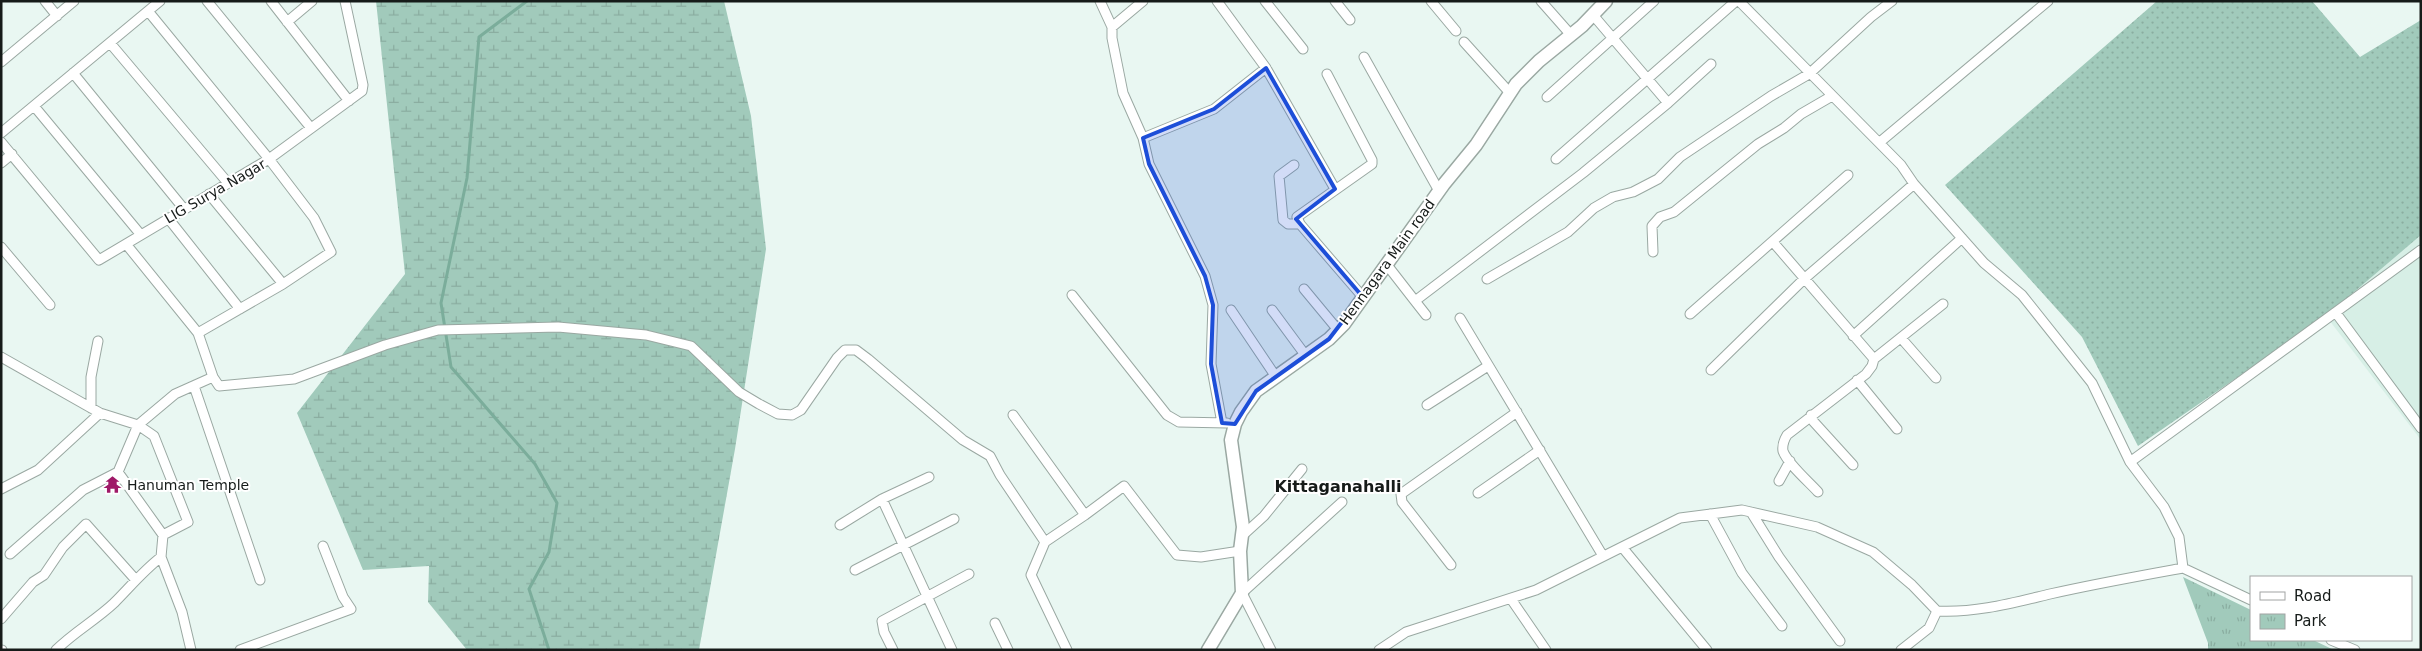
<svg xmlns="http://www.w3.org/2000/svg" width="2422" height="651" viewBox="0 0 2422 651" font-family="'DejaVu Sans',sans-serif">
<style>
.built{fill:#d7efe6}
.grass{fill:url(#grass-dots)}
.wetland{fill:url(#wetland-marsh)}
.park{fill:url(#park-tufts)}
.lines{fill:none;stroke-linecap:round;stroke-linejoin:round}
.stream{stroke:#7bad9b;stroke-width:3}
.street-casing{stroke:#9aa8a2;stroke-width:11}
.secondary-casing{stroke:#9aa8a2;stroke-width:15}
.street{stroke:#fff;stroke-width:9}
.secondary{stroke:#fff;stroke-width:12}
.marked{fill:#1d4ed8;fill-opacity:0.2;stroke:#1d4ed8;stroke-width:4;stroke-linejoin:round}
.labels{text-anchor:middle;stroke-width:4;stroke-linejoin:round;paint-order:stroke}
.street-label{font-size:14px;fill:#161b19;stroke:#fff}
.poi-label{font-size:14px;fill:#161b19;stroke:#fff;text-anchor:start}
.quarter-label{font-size:16px;font-weight:bold;fill:#161b19;stroke:#fff}
</style>
<defs>
<pattern id="grass-dots" width="8" height="8" patternUnits="userSpaceOnUse" patternTransform="scale(1.25)"><rect width="8" height="8" fill="#a1cabb"/><path d="M2 2h.1M6 6h.1" fill="none" stroke="#8aada0" stroke-width="1.8" stroke-linecap="round"/></pattern>
<pattern id="wetland-marsh" width="20" height="14" patternUnits="userSpaceOnUse" patternTransform="scale(1.25)"><rect width="20" height="14" fill="#a1cabb"/><path d="M1 5h8M5 5V1M11 12h8M15 12V8" fill="none" stroke="#8aada0"/></pattern>
<pattern id="park-tufts" width="24" height="20" patternUnits="userSpaceOnUse" patternTransform="scale(1.25)"><rect width="24" height="20" fill="#a1cabb"/><path d="M3 7l-1-3M5 7V3M7 7l1-3M15 17l-1-3M17 17v-4M19 17l1-3" fill="none" stroke="#8aada0"/></pattern>
</defs>
<rect width="100%" height="100%" fill="#e9f7f2"/>
<!-- built -->
<path class="built" d="M 2421,235 L 2421,440 L 2326,316 Z"/>
<!-- grass -->
<path class="grass" d="M 2157,1 L 2312,1 L 2360,57 L 2421,20 L 2421,235 L 2326,316 L 2138,446 L 2082,337 L 1945,185 Z"/>
<!-- wetland -->
<path class="wetland" d="M 376,1 L 724,1 L 751,116 L 766,249 L 735,449 L 699,650 L 467,650 L 428,602 L 429,566 L 363,570 L 297,413 L 405,274 Z"/>
<!-- park -->
<path class="park" d="M 2183,577 L 2251,610 L 2251,640 L 2313,640 L 2334,650 L 2208,650 L 2208,643 Z"/>
<g class="lines">
<!-- stream -->
<path class="stream" d="M 527,1 L 479,37 L 467,178 L 441,303 L 451,367 L 535,464 L 557,503 L 549,552 L 529,589 L 549,650"/>
<defs>
<path id="street" d="M 45,1 L 57,16
M 207,1 L 311,128
M 271,1 L 349,101
M 1100,1 L 1112,27 L 1112,38 L 1123,93 L 1143,138 L 1149,164 L 1205,276 L 1213,305 L 1211,364 L 1222,423
M 1217,1 L 1266,68 L 1335,189
M 1265,1 L 1303,49
M 1335,1 L 1350,20
M 1431,1 L 1456,31
M 1541,1 L 1571,35
M 148,11 L 269,159 L 314,218 L 331,252 L 283,284 L 198,333
M 1593,15 L 1668,103
M 287,22 L 312,1
M 1112,27 L 1143,1
M 1464,42 L 1510,93
M 110,43 L 228,183
M 1364,57 L 1439,191
M 1,62 L 74,1
M 73,73 L 184,209
M 1327,74 L 1372,160 L 1372,164 L 1297,217 L 1300,224 L 1362,296
M 1547,97 L 1654,1
M 34,106 L 141,235
M 1,133 L 160,1
M 1143,138 L 1214,109 L 1266,68
M 1,142 L 99,260 L 269,159 L 362,91 L 363,85 L 345,1
M 1880,142 L 2048,1
M 1556,159 L 1736,1
M 1,163 L 12,154
M 1294,165 L 1279,176 L 1283,220 L 1288,224 L 1300,224
M 209,194 L 283,284
M 168,218 L 240,309
M 1773,242 L 1874,359 L 1872,366 L 1866,374 L 1787,435 C 1784,440 1782,445 1783,451 C 1787,463 1809,482 1818,492
M 126,244 L 198,333 L 213,377 L 175,394 L 138,425 L 118,472 L 163,535 L 161,557 L 182,612 L 191,650
M 1,247 L 50,305
M 1653,252 L 1652,226 L 1660,217 L 1674,212 L 1758,144 L 1784,128 L 1801,114 L 1832,96
M 1387,265 L 1415,301 L 1583,173 L 1668,103 L 1711,64
M 1487,279 L 1568,232 L 1594,208 L 1613,197 L 1633,192 L 1658,179 L 1680,157 L 1771,96 L 1809,74 L 1871,17 L 1892,1
M 1304,289 L 1338,330
M 1072,295 L 1167,415 L 1179,422 L 1227,423
M 1415,301 L 1426,315
M 1231,310 L 1276,377
M 1272,310 L 1306,356
M 2336,313 L 2421,428
M 1690,314 L 1848,175
M 1460,318 L 1603,556
M 1853,336 L 1962,238
M 1901,338 L 1936,378
M 1,357 L 100,413 L 138,425 L 154,436 L 188,522 L 163,535
M 1874,359 L 1943,304
M 1711,370 L 1804,279 L 1914,184
M 213,377 L 219,386 L 294,379 L 385,345 L 438,330 L 558,327 L 646,335 L 691,346 L 739,392 L 759,404 L 778,414 L 792,415 L 801,410 L 837,358 L 845,350 L 856,350 L 868,359 L 963,440 L 990,456 L 1000,475 L 1045,542
M 1857,380 L 1897,429
M 194,386 L 260,580
M 1427,405 L 1488,366
M 91,408 L 91,377 L 98,341
M 1013,415 L 1085,515 L 1045,542 L 1031,575 L 1067,650
M 1811,415 L 1813,421 L 1853,465
M 2130,462 L 2421,250
M 1779,481 L 1790,461
M 1,489 L 38,470 L 100,413
M 1478,493 L 1540,450
M 882,499 L 952,650
M 1751,512 L 1779,557 L 1840,641
M 1710,514 L 1742,573 L 1782,626
M 1085,515 L 1124,486 L 1177,555 L 1201,557 L 1240,551
M 840,525 L 882,499 L 929,477
M 1242,536 L 1264,516 L 1302,469
M 1622,547 L 1707,650
M 10,554 L 83,490 L 118,472
M 1451,565 L 1402,502 L 1401,494 L 1517,412
M 2183,568 L 2251,600
M 855,570 L 954,519
M 1511,599 L 1546,650
M 1,619 L 33,582 L 44,575 L 63,547 L 86,524 L 135,579
M 995,623 L 1008,650
M 2331,640 L 2355,650
M 1,650 L 2,650
M 56,650 C 74,632 96,620 114,603 C 130,587 143,571 161,557
M 240,650 L 351,609 L 343,597 L 323,546
M 893,650 L 884,632 L 882,621 L 969,574
M 1271,650 L 1242,593 L 1342,502
M 1379,650 L 1406,632 L 1536,590 L 1680,518 L 1742,510 L 1817,527 L 1873,552 L 1912,585 L 1937,611 C 1976,613 2012,603 2050,594 C 2094,584 2139,576 2183,568 L 2179,537 L 2164,507 L 2130,462 L 2092,383 L 2022,295 L 1984,263 L 1914,184 L 1901,165 L 1739,1
M 1901,650 L 1929,628 L 1937,611"/>
<path id="secondary" d="M 1208,650 L 1242,593 L 1240,551 L 1243,527 L 1231,440 L 1235,424 L 1241,412 L 1256,391 L 1329,339 L 1344,324 L 1444,184 L 1476,145 L 1516,84 L 1539,61 L 1582,26 L 1606,1"/>
</defs>
<!-- street casing -->
<use href="#street" class="street-casing"/>
<!-- secondary casing -->
<use href="#secondary" class="secondary-casing"/>
<!-- street -->
<use href="#street" class="street"/>
<!-- secondary -->
<use href="#secondary" class="secondary"/>
</g>
<!-- marked area -->
<path class="marked" d="M 1266,68 L 1335,189 L 1296,219 L 1362,296 L 1329,339 L 1256,391 L 1235,424 L 1222,423 L 1211,364 L 1213,305 L 1205,276 L 1149,164 L 1143,138 L 1214,109 Z"/>
<!-- icons -->
<defs>
<symbol id="temple-bare" viewBox="-9 -9 18 18"><path d="M0-6L5-2H3V0L6.5 2.5H4V6H1.5V3h-3V6H-4V2.5H-6.5L-3 0V-2H-5Z" fill="#9f1968" stroke="#fff" stroke-width="2.5" paint-order="stroke"/></symbol>
</defs>
<g fill-rule="evenodd">
<use href="#temple-bare" x="100" y="472" width="25" height="25"/>
</g>
<g class="labels">
<!-- street labels -->
<g class="street-label">
<text transform="translate(215 191) rotate(-30)" y="5">LIG Surya Nagar</text>
<text transform="translate(1387 262) rotate(-54)" y="5">Hennagara Main road</text>
</g>
<!-- poi labels -->
<g class="poi-label">
<text x="127" y="490">Hanuman Temple</text>
</g>
<!-- quarter labels -->
<g class="quarter-label">
<text x="1338" y="492">Kittaganahalli</text>
</g>
</g>
<!-- border -->
<rect width="2422" height="651" fill="none" stroke="#161b19" stroke-width="5"/>
<!-- legend -->
<rect x="2250" y="576" width="162" height="65" fill="#ffffff" stroke="#a2a4a3"/>
<rect x="2260" y="592" width="25" height="8" fill="#ffffff" stroke="#a2a4a3"/>
<text x="2294" y="601" font-size="15" fill="#161b19">Road</text>
<rect x="2260" y="614" width="25" height="15" fill="url(#park-tufts)" stroke="#a2a4a3"/>
<text x="2294" y="626" font-size="15" fill="#161b19">Park</text>
</svg>
